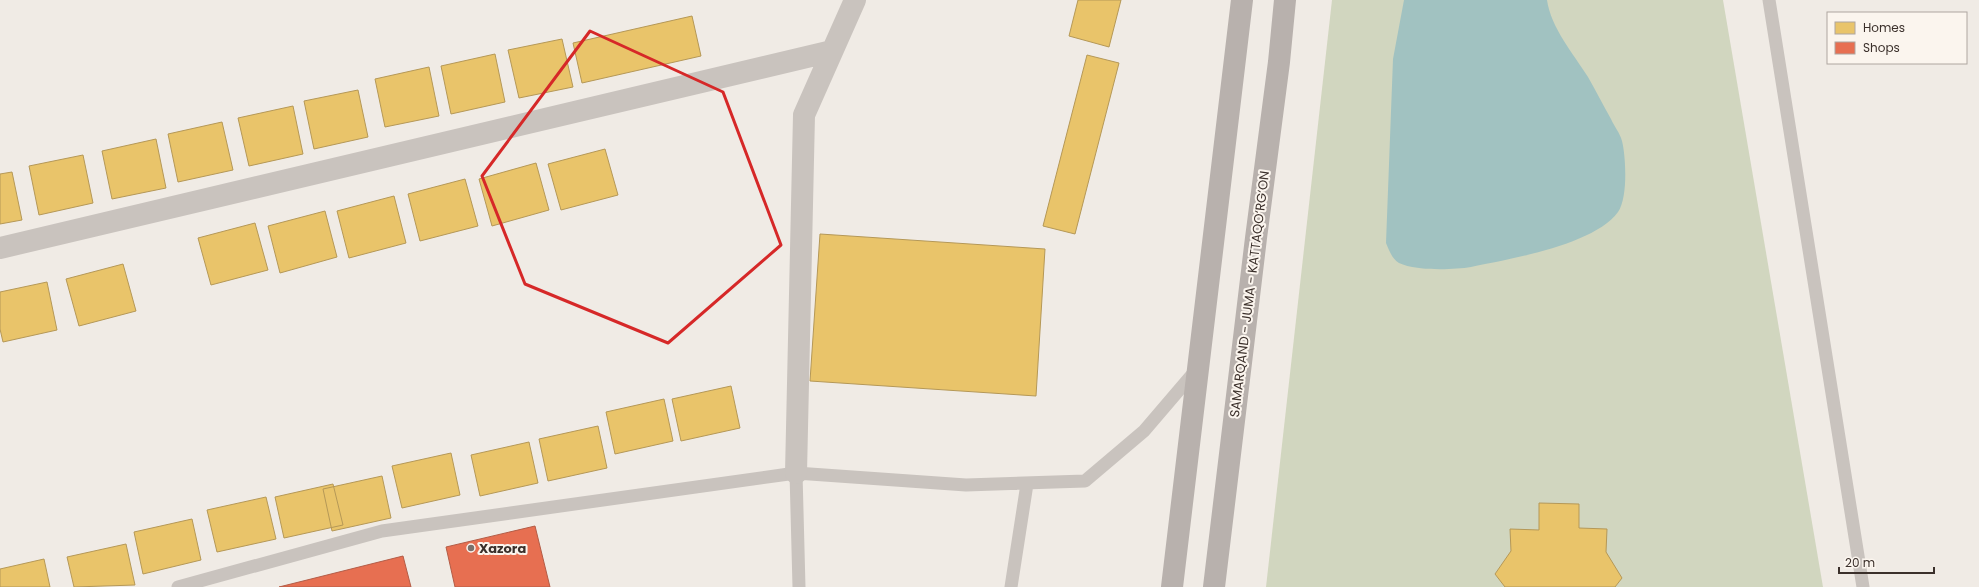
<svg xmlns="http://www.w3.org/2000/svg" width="1979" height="587" viewBox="0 0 1979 587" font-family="Poppins,sans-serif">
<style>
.green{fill:#d1d6bf}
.water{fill:#a1c2c1}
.homes{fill:#e9c46a;stroke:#b59857}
.shops{fill:#e76f51;stroke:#b35c46}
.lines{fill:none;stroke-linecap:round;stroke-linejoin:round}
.lane{stroke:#c9c3be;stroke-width:13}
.street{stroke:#c9c3be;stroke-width:22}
.primary{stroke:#b8b1ad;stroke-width:22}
.marked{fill:none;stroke:#d62828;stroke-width:3;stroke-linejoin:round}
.poi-dot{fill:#7a716c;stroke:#fbf5ee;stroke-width:1.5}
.labels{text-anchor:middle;stroke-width:4;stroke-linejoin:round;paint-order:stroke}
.street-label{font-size:13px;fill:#3b302b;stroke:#fbf5ee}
.poi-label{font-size:13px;font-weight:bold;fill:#3b302b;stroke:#fbf5ee;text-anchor:start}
</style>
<rect width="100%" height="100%" fill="#f0ebe5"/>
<!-- green -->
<path class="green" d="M 1332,0 L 1723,0 L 1823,587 L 1266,587 Z"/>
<!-- water -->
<path class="water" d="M 1404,0 L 1547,0 C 1551,28 1573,53 1588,77 C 1596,91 1603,105 1611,119 C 1614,126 1620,133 1622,141 C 1626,157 1628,198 1618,212 C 1594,245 1510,259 1471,267 C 1452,270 1416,271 1399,263 C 1392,259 1389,250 1386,243 L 1393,59 Z"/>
<!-- homes -->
<path class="homes" d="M 1078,0 L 1121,0 L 1109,47 L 1069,36 Z
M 692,16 L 701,56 L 582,83 L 573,43 Z
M 562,39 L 573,87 L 519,98 L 508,50 Z
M 495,54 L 505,102 L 451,114 L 441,66 Z
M 1087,55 L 1119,63 L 1075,234 L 1043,226 Z
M 429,67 L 439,116 L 385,127 L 375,79 Z
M 358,90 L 368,137 L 314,149 L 304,101 Z
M 293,106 L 303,154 L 249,166 L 238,118 Z
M 222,122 L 233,170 L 178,182 L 168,134 Z
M 156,139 L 166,188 L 112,199 L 102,151 Z
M 605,149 L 618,195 L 561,210 L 548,164 Z
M 83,155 L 93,203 L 39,215 L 29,166 Z
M 536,163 L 549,210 L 492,226 L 479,179 Z
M 12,172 L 22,220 L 0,224 L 0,174 Z
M 465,179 L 478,226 L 420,241 L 408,194 Z
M 394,196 L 406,243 L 349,258 L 337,211 Z
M 325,211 L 337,257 L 280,273 L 268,226 Z
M 255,223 L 268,270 L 211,285 L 198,238 Z
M 820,234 L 1045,249 L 1036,396 L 810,381 Z
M 123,264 L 136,311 L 79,326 L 66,279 Z
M 47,282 L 57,330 L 3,342 L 0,329 L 0,292 Z
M 731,386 L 740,428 L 681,441 L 672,399 Z
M 664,399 L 673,441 L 615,454 L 606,412 Z
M 598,426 L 607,468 L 548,481 L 539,439 Z
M 529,442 L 538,483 L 480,496 L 471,455 Z
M 451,453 L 460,495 L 402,508 L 392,466 Z
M 382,476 L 391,518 L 332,531 L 323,489 Z
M 333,484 L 343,525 L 284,538 L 275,497 Z
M 266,497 L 276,539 L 217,552 L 207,510 Z
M 1539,503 L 1579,504 L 1579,528 L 1607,529 L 1606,552 L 1622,578 L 1615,587 L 1505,587 L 1495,574 L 1511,551 L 1510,529 L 1539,530 Z
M 192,519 L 201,560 L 143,574 L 134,532 Z
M 126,544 L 135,585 L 74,587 L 67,557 Z
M 44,559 L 50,587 L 0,587 L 0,569 Z"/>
<!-- shops -->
<path class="shops" d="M 535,526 L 550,587 L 455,587 L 446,547 Z
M 403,556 L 411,587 L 279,587 Z"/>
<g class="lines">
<!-- lane -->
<path class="lane" d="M 1769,0 L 1863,587
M 796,473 L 799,587
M 178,587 L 382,531 L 796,473 L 966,485 L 1085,481 L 1144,431 L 1197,369
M 1011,587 L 1027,484"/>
<!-- street -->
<path class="street" d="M 0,248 L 832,51
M 796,473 L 804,115 L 855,0"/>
<!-- primary -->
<path class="primary" d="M 1172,587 L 1242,0
M 1214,587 L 1256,238 L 1279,62 L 1285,0"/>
</g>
<!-- marked area -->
<path class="marked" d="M 590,31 L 723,92 L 781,245 L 668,343 L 525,284 L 482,176 Z"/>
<!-- markers -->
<circle class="poi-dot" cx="471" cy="548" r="4"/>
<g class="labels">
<!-- street labels -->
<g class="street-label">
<text transform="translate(1249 294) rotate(-83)" y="5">SAMARQAND - JUMA - KATTAQO‘RG‘ON</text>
</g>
<!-- poi labels -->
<g class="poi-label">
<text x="479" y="553">Xazora</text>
</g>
</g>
<!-- legend -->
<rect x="1827" y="12" width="140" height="52" fill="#fbf5ee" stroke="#aea6a0"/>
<rect x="1835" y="22" width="20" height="12" fill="#e9c46a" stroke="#aea6a0"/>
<text x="1863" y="32" font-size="12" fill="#3b302b">Homes</text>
<rect x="1835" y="42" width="20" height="12" fill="#e76f51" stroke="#aea6a0"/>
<text x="1863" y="52" font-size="12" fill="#3b302b">Shops</text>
<!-- scale -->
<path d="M1839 567v6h95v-6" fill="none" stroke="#3b302b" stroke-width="2"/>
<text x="1845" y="567" font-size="12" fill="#3b302b" stroke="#fbf5ee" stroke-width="3" paint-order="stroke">20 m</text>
</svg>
